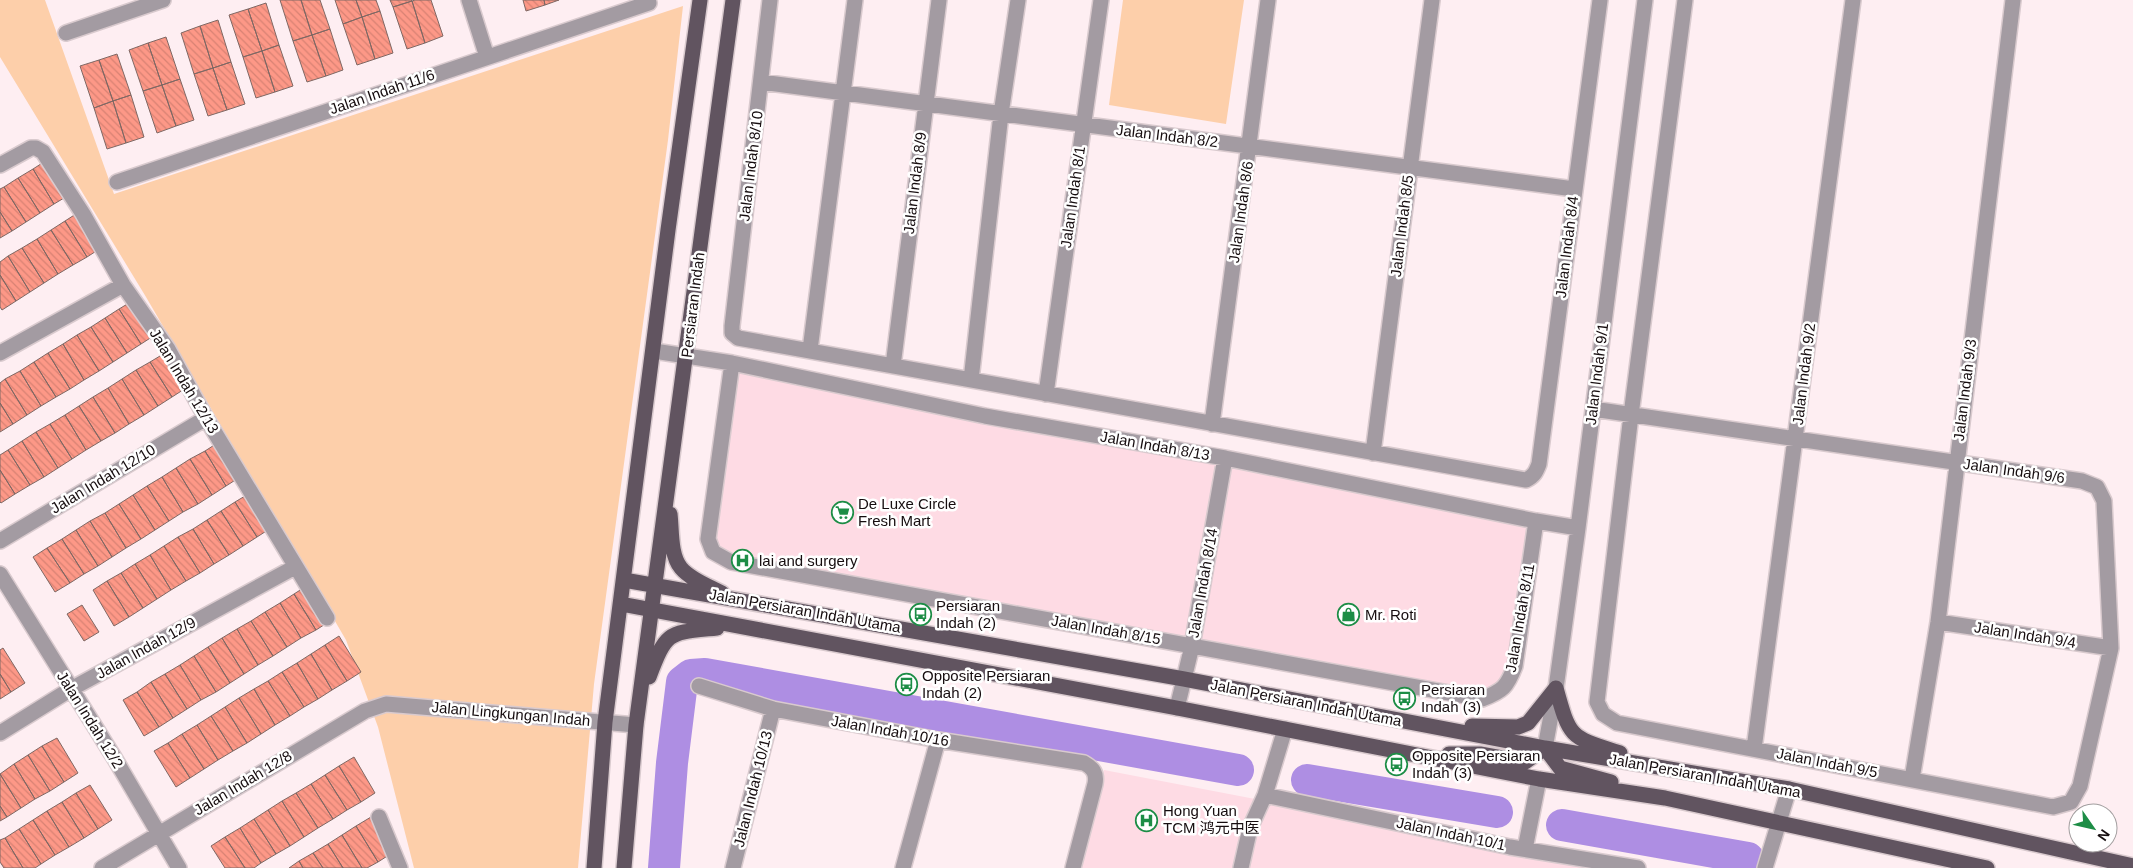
<svg xmlns="http://www.w3.org/2000/svg" width="2133" height="868" viewBox="0 0 2133 868" font-family="Helvetica,'Noto Sans SC',sans-serif">
<style>
.built{fill:#fedbe4}
.green{fill:#fdcfaa}
.lines{fill:none;stroke-linecap:round;stroke-linejoin:round}
.river{stroke:#ae8ee3;stroke-width:32}
.building{fill:url(#building-back-hatch);stroke:#7f6864}
.minor-casing{stroke:#d9cace;stroke-width:18}
.major-casing{stroke:#d9cace;stroke-width:18}
.minor{stroke:#a39ba2;stroke-width:15}
.major{stroke:#615460;stroke-width:15}
.labels{text-anchor:middle;stroke-width:5;stroke-linejoin:round;paint-order:stroke}
.street-label{font-size:15px;fill:#160d0f;stroke:#fff}
.poi-label{font-size:15px;fill:#160d0f;stroke:#fff;text-anchor:start}
</style>
<defs>
<pattern id="building-back-hatch" width="6" height="6" patternUnits="userSpaceOnUse" patternTransform="scale(1.25)"><rect width="6" height="6" fill="#fd9887"/><path d="M-1 5l2 2M0 0l6 6M5-1l2 2" fill="none" stroke="#d88273"/></pattern>
</defs>
<rect width="100%" height="100%" fill="#feeef2"/>
<!-- built -->
<path class="built" d="M 738,371 L 1232,466 L 1529,527 L 1508,666 L 1503,679 L 1493,689 L 1481,692 L 732,556 L 722,549 L 715,538 Z
M 1104,770 L 1615,868 L 1079,868 Z"/>
<!-- green -->
<path class="green" d="M 0,0 L 45,0 L 114,194 L 683,6 L 668,140 L 594,684 L 578,868 L 414,868 L 378,727 L 346,640 L 146,297 L 0,57 Z
M 1123,0 L 1244,0 L 1226,124 L 1109,105 Z"/>
<g class="lines">
<!-- river -->
<path class="river" d="M 1307,780 L 1497,812
M 1562,825 L 1748,858
M 664,868 L 672,763 L 682,682 L 691,675 L 705,674 L 1238,770"/>
</g>
<!-- building -->
<path class="building" d="M 280,0 L 301,0 L 312,35 L 293,41 Z
M 301,0 L 320,0 L 330,29 L 312,35 Z
M 335,0 L 356,0 L 362,17 L 343,24 Z
M 356,0 L 376,0 L 380,11 L 362,17 Z
M 390,0 L 411,0 L 412,1 L 393,7 Z
M 415,0 L 431,0 L 443,36 L 425,43 L 412,1 Z
M 523,0 L 544,0 L 545,5 L 526,11 Z
M 544,0 L 559,0 L 545,5 Z
M 412,1 L 425,43 L 407,49 L 393,7 Z
M 266,3 L 279,45 L 262,51 L 248,9 Z
M 248,9 L 262,51 L 243,57 L 229,15 Z
M 380,11 L 393,53 L 375,59 L 362,17 Z
M 362,17 L 375,59 L 357,65 L 343,24 Z
M 218,20 L 231,62 L 213,68 L 200,26 Z
M 200,26 L 213,68 L 194,74 L 181,33 Z
M 330,29 L 343,70 L 326,76 L 312,35 Z
M 312,35 L 326,76 L 307,82 L 293,41 Z
M 166,37 L 180,79 L 162,85 L 148,43 Z
M 148,43 L 162,85 L 143,91 L 129,50 Z
M 279,45 L 293,86 L 275,92 L 262,51 Z
M 262,51 L 275,92 L 256,98 L 243,57 Z
M 117,54 L 131,95 L 113,101 L 99,60 Z
M 99,60 L 113,101 L 94,108 L 80,66 Z
M 231,62 L 245,104 L 227,110 L 213,68 Z
M 213,68 L 227,110 L 208,116 L 194,74 Z
M 180,79 L 194,120 L 176,126 L 162,85 Z
M 162,85 L 176,126 L 157,133 L 143,91 Z
M 131,95 L 144,137 L 126,143 L 113,101 Z
M 113,101 L 126,143 L 107,149 L 94,108 Z
M 47,160 L 69,195 L 54,204 L 33,169 Z
M 33,169 L 54,204 L 40,213 L 18,178 Z
M 18,178 L 40,213 L 26,222 L 4,187 Z
M 4,187 L 26,222 L 12,231 L 0,212 L 0,189 Z
M 0,212 L 12,231 L 0,238 Z
M 79,212 L 101,248 L 87,257 L 65,221 Z
M 65,221 L 87,257 L 73,265 L 51,230 Z
M 51,230 L 73,265 L 58,274 L 37,239 Z
M 37,239 L 58,274 L 44,283 L 22,248 Z
M 22,248 L 44,283 L 30,292 L 8,256 Z
M 8,256 L 30,292 L 16,301 L 0,275 L 0,262 Z
M 0,275 L 16,301 L 2,310 L 0,307 Z
M 134,300 L 155,335 L 141,344 L 119,309 Z
M 119,309 L 141,344 L 127,353 L 105,318 Z
M 105,318 L 127,353 L 113,362 L 91,327 Z
M 91,327 L 113,362 L 99,371 L 77,335 Z
M 77,335 L 99,371 L 84,380 L 63,344 Z
M 63,344 L 84,380 L 70,389 L 48,353 Z
M 48,353 L 70,389 L 56,397 L 34,362 Z
M 165,353 L 186,388 L 172,397 L 150,362 Z
M 34,362 L 56,397 L 41,406 L 20,371 Z
M 150,362 L 172,397 L 158,406 L 136,370 Z
M 136,370 L 158,406 L 144,415 L 122,379 Z
M 20,371 L 41,406 L 27,415 L 5,379 Z
M 5,379 L 27,415 L 13,424 L 0,403 L 0,383 Z
M 122,379 L 144,415 L 129,424 L 108,388 Z
M 108,388 L 129,424 L 115,433 L 93,397 Z
M 93,397 L 115,433 L 101,441 L 79,406 Z
M 0,403 L 13,424 L 0,432 Z
M 79,406 L 101,441 L 86,450 L 65,415 Z
M 65,415 L 86,450 L 72,459 L 50,424 Z
M 50,424 L 72,459 L 58,468 L 36,432 Z
M 36,432 L 58,468 L 44,477 L 22,441 Z
M 22,441 L 44,477 L 30,485 L 8,450 Z
M 219,442 L 240,477 L 226,486 L 205,451 Z
M 8,450 L 30,485 L 15,494 L 0,470 L 0,455 Z
M 205,451 L 226,486 L 212,495 L 190,459 Z
M 190,459 L 212,495 L 198,504 L 176,468 Z
M 176,468 L 198,504 L 183,512 L 162,477 Z
M 0,470 L 15,494 L 1,503 L 0,502 Z
M 162,477 L 183,512 L 169,521 L 147,486 Z
M 147,486 L 169,521 L 155,530 L 133,495 Z
M 250,493 L 271,528 L 257,537 L 235,502 Z
M 133,495 L 155,530 L 141,539 L 119,504 Z
M 235,502 L 257,537 L 243,546 L 221,511 Z
M 119,504 L 141,539 L 126,548 L 105,513 Z
M 221,511 L 243,546 L 229,555 L 207,520 Z
M 105,513 L 126,548 L 112,557 L 90,521 Z
M 207,520 L 229,555 L 214,564 L 193,529 Z
M 90,521 L 112,557 L 98,566 L 76,530 Z
M 193,529 L 214,564 L 200,573 L 178,537 Z
M 76,530 L 98,566 L 84,574 L 62,539 Z
M 178,537 L 200,573 L 186,581 L 164,546 Z
M 62,539 L 84,574 L 70,583 L 47,548 Z
M 164,546 L 186,581 L 171,590 L 150,555 Z
M 47,548 L 70,583 L 55,592 L 33,557 Z
M 150,555 L 171,590 L 157,599 L 135,564 Z
M 135,564 L 157,599 L 143,608 L 121,573 Z
M 121,573 L 143,608 L 129,617 L 107,581 Z
M 107,581 L 129,617 L 114,626 L 93,590 Z
M 308,585 L 330,621 L 316,630 L 294,594 Z
M 294,594 L 316,630 L 301,638 L 280,603 Z
M 280,603 L 301,638 L 287,647 L 265,612 Z
M 82,605 L 99,632 L 84,641 L 67,614 Z
M 265,612 L 287,647 L 273,656 L 251,621 Z
M 251,621 L 273,656 L 258,665 L 237,629 Z
M 237,629 L 258,665 L 244,674 L 222,638 Z
M 339,636 L 361,672 L 347,681 L 325,645 Z
M 222,638 L 244,674 L 230,683 L 208,647 Z
M 325,645 L 347,681 L 332,690 L 311,654 Z
M 208,647 L 230,683 L 216,692 L 194,656 Z
M 3,648 L 25,683 L 11,692 L 0,674 L 0,650 Z
M 311,654 L 332,690 L 318,699 L 297,663 Z
M 194,656 L 216,692 L 201,700 L 180,665 Z
M 297,663 L 318,699 L 304,707 L 282,672 Z
M 180,665 L 201,700 L 187,709 L 165,674 Z
M 282,672 L 304,707 L 290,716 L 268,681 Z
M 0,674 L 11,692 L 0,699 Z
M 165,674 L 187,709 L 173,718 L 151,682 Z
M 268,681 L 290,716 L 275,725 L 254,689 Z
M 151,682 L 173,718 L 159,727 L 137,692 Z
M 254,689 L 275,725 L 261,734 L 239,698 Z
M 137,692 L 159,727 L 144,736 L 123,700 Z
M 239,698 L 261,734 L 247,743 L 225,707 Z
M 225,707 L 247,743 L 233,751 L 211,716 Z
M 211,716 L 233,751 L 218,760 L 197,725 Z
M 197,725 L 218,760 L 204,769 L 182,734 Z
M 182,734 L 204,769 L 190,778 L 168,743 Z
M 57,738 L 78,773 L 64,782 L 42,746 Z
M 168,743 L 190,778 L 176,787 L 154,751 Z
M 42,746 L 64,782 L 50,791 L 28,755 Z
M 28,755 L 50,791 L 35,799 L 14,764 Z
M 354,757 L 375,793 L 361,802 L 339,766 Z
M 14,764 L 35,799 L 21,808 L 0,774 Z
M 339,766 L 361,802 L 347,810 L 325,775 Z
M 0,774 L 21,808 L 7,817 L 0,806 Z
M 325,775 L 347,810 L 333,819 L 311,784 Z
M 311,784 L 333,819 L 318,828 L 296,793 Z
M 90,785 L 112,820 L 98,829 L 76,793 Z
M 76,793 L 98,829 L 84,838 L 62,802 Z
M 296,793 L 318,828 L 304,837 L 282,801 Z
M 282,801 L 304,837 L 290,846 L 268,810 Z
M 62,802 L 84,838 L 69,847 L 47,811 Z
M 0,806 L 7,817 L 0,821 Z
M 268,810 L 290,846 L 276,854 L 254,819 Z
M 47,811 L 69,847 L 55,855 L 33,820 Z
M 371,817 L 392,853 L 378,862 L 356,826 Z
M 254,819 L 276,854 L 261,863 L 240,828 Z
M 33,820 L 55,855 L 41,864 L 19,829 Z
M 356,826 L 378,862 L 367,868 L 362,868 L 342,835 Z
M 240,828 L 261,863 L 254,868 L 245,868 L 225,837 Z
M 19,829 L 41,864 L 35,868 L 23,868 L 5,838 Z
M 342,835 L 362,868 L 343,868 L 328,844 Z
M 225,837 L 245,868 L 225,868 L 211,846 Z
M 5,838 L 23,868 L 4,868 L 0,862 L 0,840 Z
M 328,844 L 343,868 L 323,868 L 313,853 Z
M 313,853 L 323,868 L 303,868 L 299,861 Z
M 299,861 L 303,868 L 289,868 Z"/>
<g class="lines">
<defs>
<path id="minor" d="M 469,0 L 487,57
M 770,0 L 732,326 L 732,333 L 738,338 L 1526,480 C 1534,476 1536,472 1539,464 L 1600,0
M 66,33 L 163,0
M 761,82 L 1574,189
M 0,165 L 31,148 L 36,148 L 43,152 L 83,214 L 123,285 L 168,349 L 206,418 L 327,618
M 117,182 L 649,3
M 810,350 L 855,0
M 654,351 L 732,363 L 985,416 L 1225,458 L 1536,521 L 1578,528
M 0,353 L 123,285
M 732,363 L 708,539 L 713,552 L 731,562 L 1482,699 C 1503,691 1507,687 1515,666 L 1536,521
M 893,366 L 939,0
M 971,380 L 1001,114 L 1018,0
M 1046,394 L 1101,0
M 1593,409 C 1756,433 1919,457 2082,481 L 2097,487 L 2104,501 L 2111,648 L 2080,786 L 2071,802 L 2053,807 L 1617,723 L 1603,714 L 1597,702 L 1631,415 L 1685,0
M 1212,424 L 1268,0
M 1373,453 L 1432,0
M 0,541 L 206,418
M 0,574 L 115,759 L 179,868
M 1938,622 L 2111,648
M 699,686 L 773,709 L 938,740 L 1084,763 C 1093,768 1097,773 1095,784 L 1073,868
M 1177,708 L 1192,646 L 1225,458
M 0,733 L 71,689 L 295,567
M 1545,748 L 1556,688 L 1578,528 L 1645,0
M 1754,749 L 1853,0
M 1912,779 L 1938,622 L 2013,0
M 1265,795 L 1510,847 L 1638,868
M 379,817 L 400,868
M 1525,849 L 1539,779
M 102,868 L 365,711 L 386,704 L 636,725
M 733,868 L 773,709
M 903,868 L 938,740
M 1241,868 L 1250,828 L 1265,795 L 1285,729
M 1765,868 L 1789,789"/>
<path id="major" d="M 670,514 C 672,530 670,555 681,568 C 691,580 709,586 722,593
M 624,580 L 1184,679 L 1545,748 L 1789,789 L 2133,866
M 621,604 L 1177,708 L 1539,779 L 1665,798 L 1987,868
M 649,677 C 667,630 668,633 717,628
M 1556,688 C 1570,739 1570,737 1620,753
M 1472,726 L 1518,727 L 1528,723 L 1556,688
M 1545,748 L 1560,768 L 1611,782
M 1449,754 L 1480,754 L 1525,762 L 1545,748
M 594,868 L 605,722 L 668,230 L 700,0
M 624,868 L 636,725 L 733,0"/>
</defs>
<!-- minor casing -->
<use href="#minor" class="minor-casing"/>
<!-- major casing -->
<use href="#major" class="major-casing"/>
<!-- minor -->
<use href="#minor" class="minor"/>
<!-- major -->
<use href="#major" class="major"/>
</g>
<!-- icons -->
<defs>
<symbol id="supermarket-ring" viewBox="-11 -11 22 22"><circle r="9.5" fill="#fff" stroke="#1d8d46" stroke-width="1.5"/><path d="M-6-5.5h2.5l.6 2H6L4.5 2H-2.5L-4.4-4H-6ZM-1.5 3.2a1.3 1.3 0 1 0 .1 0ZM3 3.2a1.3 1.3 0 1 0 .1 0Z" fill="#1d8d46"/></symbol>
<symbol id="hospital-ring" viewBox="-11 -11 22 22"><circle r="9.5" fill="#fff" stroke="#1d8d46" stroke-width="1.5"/><path d="M-5-5h3v3.5h4V-5h3V5h-3V1.5h-4V5h-3Z" fill="#1d8d46"/></symbol>
<symbol id="bus-ring" viewBox="-11 -11 22 22"><circle r="9.5" fill="#fff" stroke="#1d8d46" stroke-width="1.5"/><path d="M-5-6H5V4H4V6H2V4H-2V6H-4V4H-5ZM-3.5-4V0h7V-4ZM-3.5 1.2v1.5H-2V1.2ZM2 1.2v1.5H3.5V1.2Z" fill="#1d8d46"/></symbol>
<symbol id="shop-ring" viewBox="-11 -11 22 22"><circle r="9.5" fill="#fff" stroke="#1d8d46" stroke-width="1.5"/><path d="M-5-2.5h2.3a2.7 3.5 0 0 1 5.4 0H5L5.5 6h-11ZM-1.5-2.5h3a1.5 2.3 0 0 0-3 0Z" fill="#1d8d46"/></symbol>
</defs>
<g fill-rule="evenodd">
<use href="#supermarket-ring" x="830" y="500" width="25" height="25"/>
<use href="#hospital-ring" x="730" y="548" width="25" height="25"/>
<use href="#bus-ring" x="908" y="602" width="25" height="25"/>
<use href="#shop-ring" x="1336" y="602" width="25" height="25"/>
<use href="#bus-ring" x="894" y="672" width="25" height="25"/>
<use href="#bus-ring" x="1392" y="686" width="25" height="25"/>
<use href="#bus-ring" x="1384" y="752" width="25" height="25"/>
<use href="#hospital-ring" x="1134" y="808" width="25" height="25"/>
</g>
<g class="labels">
<!-- street labels -->
<g class="street-label">
<text transform="translate(382 92) rotate(-19)" y="5">Jalan Indah 11/6</text>
<text transform="translate(1167 136) rotate(7)" y="5">Jalan Indah 8/2</text>
<text transform="translate(751 166) rotate(-83)" y="5">Jalan Indah 8/10</text>
<text transform="translate(915 183) rotate(-83)" y="5">Jalan Indah 8/9</text>
<text transform="translate(1073 197) rotate(-82)" y="5">Jalan Indah 8/1</text>
<text transform="translate(1241 212) rotate(-82)" y="5">Jalan Indah 8/6</text>
<text transform="translate(1402 226) rotate(-83)" y="5">Jalan Indah 8/5</text>
<text transform="translate(1567 247) rotate(-83)" y="5">Jalan Indah 8/4</text>
<text transform="translate(693 305) rotate(-83)" y="5">Persiaran Indah</text>
<text transform="translate(1597 374) rotate(-83)" y="5">Jalan Indah 9/1</text>
<text transform="translate(1804 374) rotate(-83)" y="5">Jalan Indah 9/2</text>
<text transform="translate(184 381) rotate(59)" y="5">Jalan Indah 12/13</text>
<text transform="translate(1965 390) rotate(-83)" y="5">Jalan Indah 9/3</text>
<text transform="translate(1155 446) rotate(10)" y="5">Jalan Indah 8/13</text>
<text transform="translate(2014 471) rotate(8)" y="5">Jalan Indah 9/6</text>
<text transform="translate(103 479) rotate(-31)" y="5">Jalan Indah 12/10</text>
<text transform="translate(1203 583) rotate(-80)" y="5">Jalan Indah 8/14</text>
<text transform="translate(805 611) rotate(10)" y="5">Jalan Persiaran Indah Utama</text>
<text transform="translate(1520 618) rotate(-80)" y="5">Jalan Indah 8/11</text>
<text transform="translate(1106 630) rotate(10)" y="5">Jalan Indah 8/15</text>
<text transform="translate(2025 635) rotate(9)" y="5">Jalan Indah 9/4</text>
<text transform="translate(146 648) rotate(-29)" y="5">Jalan Indah 12/9</text>
<text transform="translate(1306 703) rotate(11)" y="5">Jalan Persiaran Indah Utama</text>
<text transform="translate(511 714) rotate(5)" y="5">Jalan Lingkungan Indah</text>
<text transform="translate(90 720) rotate(58)" y="5">Jalan Indah 12/2</text>
<text transform="translate(890 731) rotate(10)" y="5">Jalan Indah 10/16</text>
<text transform="translate(1827 763) rotate(11)" y="5">Jalan Indah 9/5</text>
<text transform="translate(1705 776) rotate(10)" y="5">Jalan Persiaran Indah Utama</text>
<text transform="translate(243 783) rotate(-31)" y="5">Jalan Indah 12/8</text>
<text transform="translate(753 789) rotate(-76)" y="5">Jalan Indah 10/13</text>
<text transform="translate(1451 834) rotate(12)" y="5">Jalan Indah 10/1</text>
</g>
<!-- poi labels -->
<g class="poi-label">
<text x="858" y="509">De Luxe Circle<tspan x="858" dy="17">Fresh Mart</tspan></text>
<text x="759" y="566">lai and surgery</text>
<text x="936" y="611">Persiaran<tspan x="936" dy="17">Indah (2)</tspan></text>
<text x="1365" y="620">Mr. Roti</text>
<text x="922" y="681">Opposite Persiaran<tspan x="922" dy="17">Indah (2)</tspan></text>
<text x="1421" y="695">Persiaran<tspan x="1421" dy="17">Indah (3)</tspan></text>
<text x="1412" y="761">Opposite Persiaran<tspan x="1412" dy="17">Indah (3)</tspan></text>
<text x="1163" y="816">Hong Yuan<tspan x="1163" dy="17">TCM 鸿元中医</tspan></text>
</g>
</g>
<!-- north arrow -->
<g transform="translate(2093 828) rotate(124)"><circle r="24" fill="#ffffff" stroke="#a29e9f"/>
<path d="M0-4L9 19L0 12L-9 19Z" fill="#1d8d46"/>
<text y="-8" font-size="14" font-weight="bold" text-anchor="middle" fill="#160d0f">N</text>
</g>
</svg>
